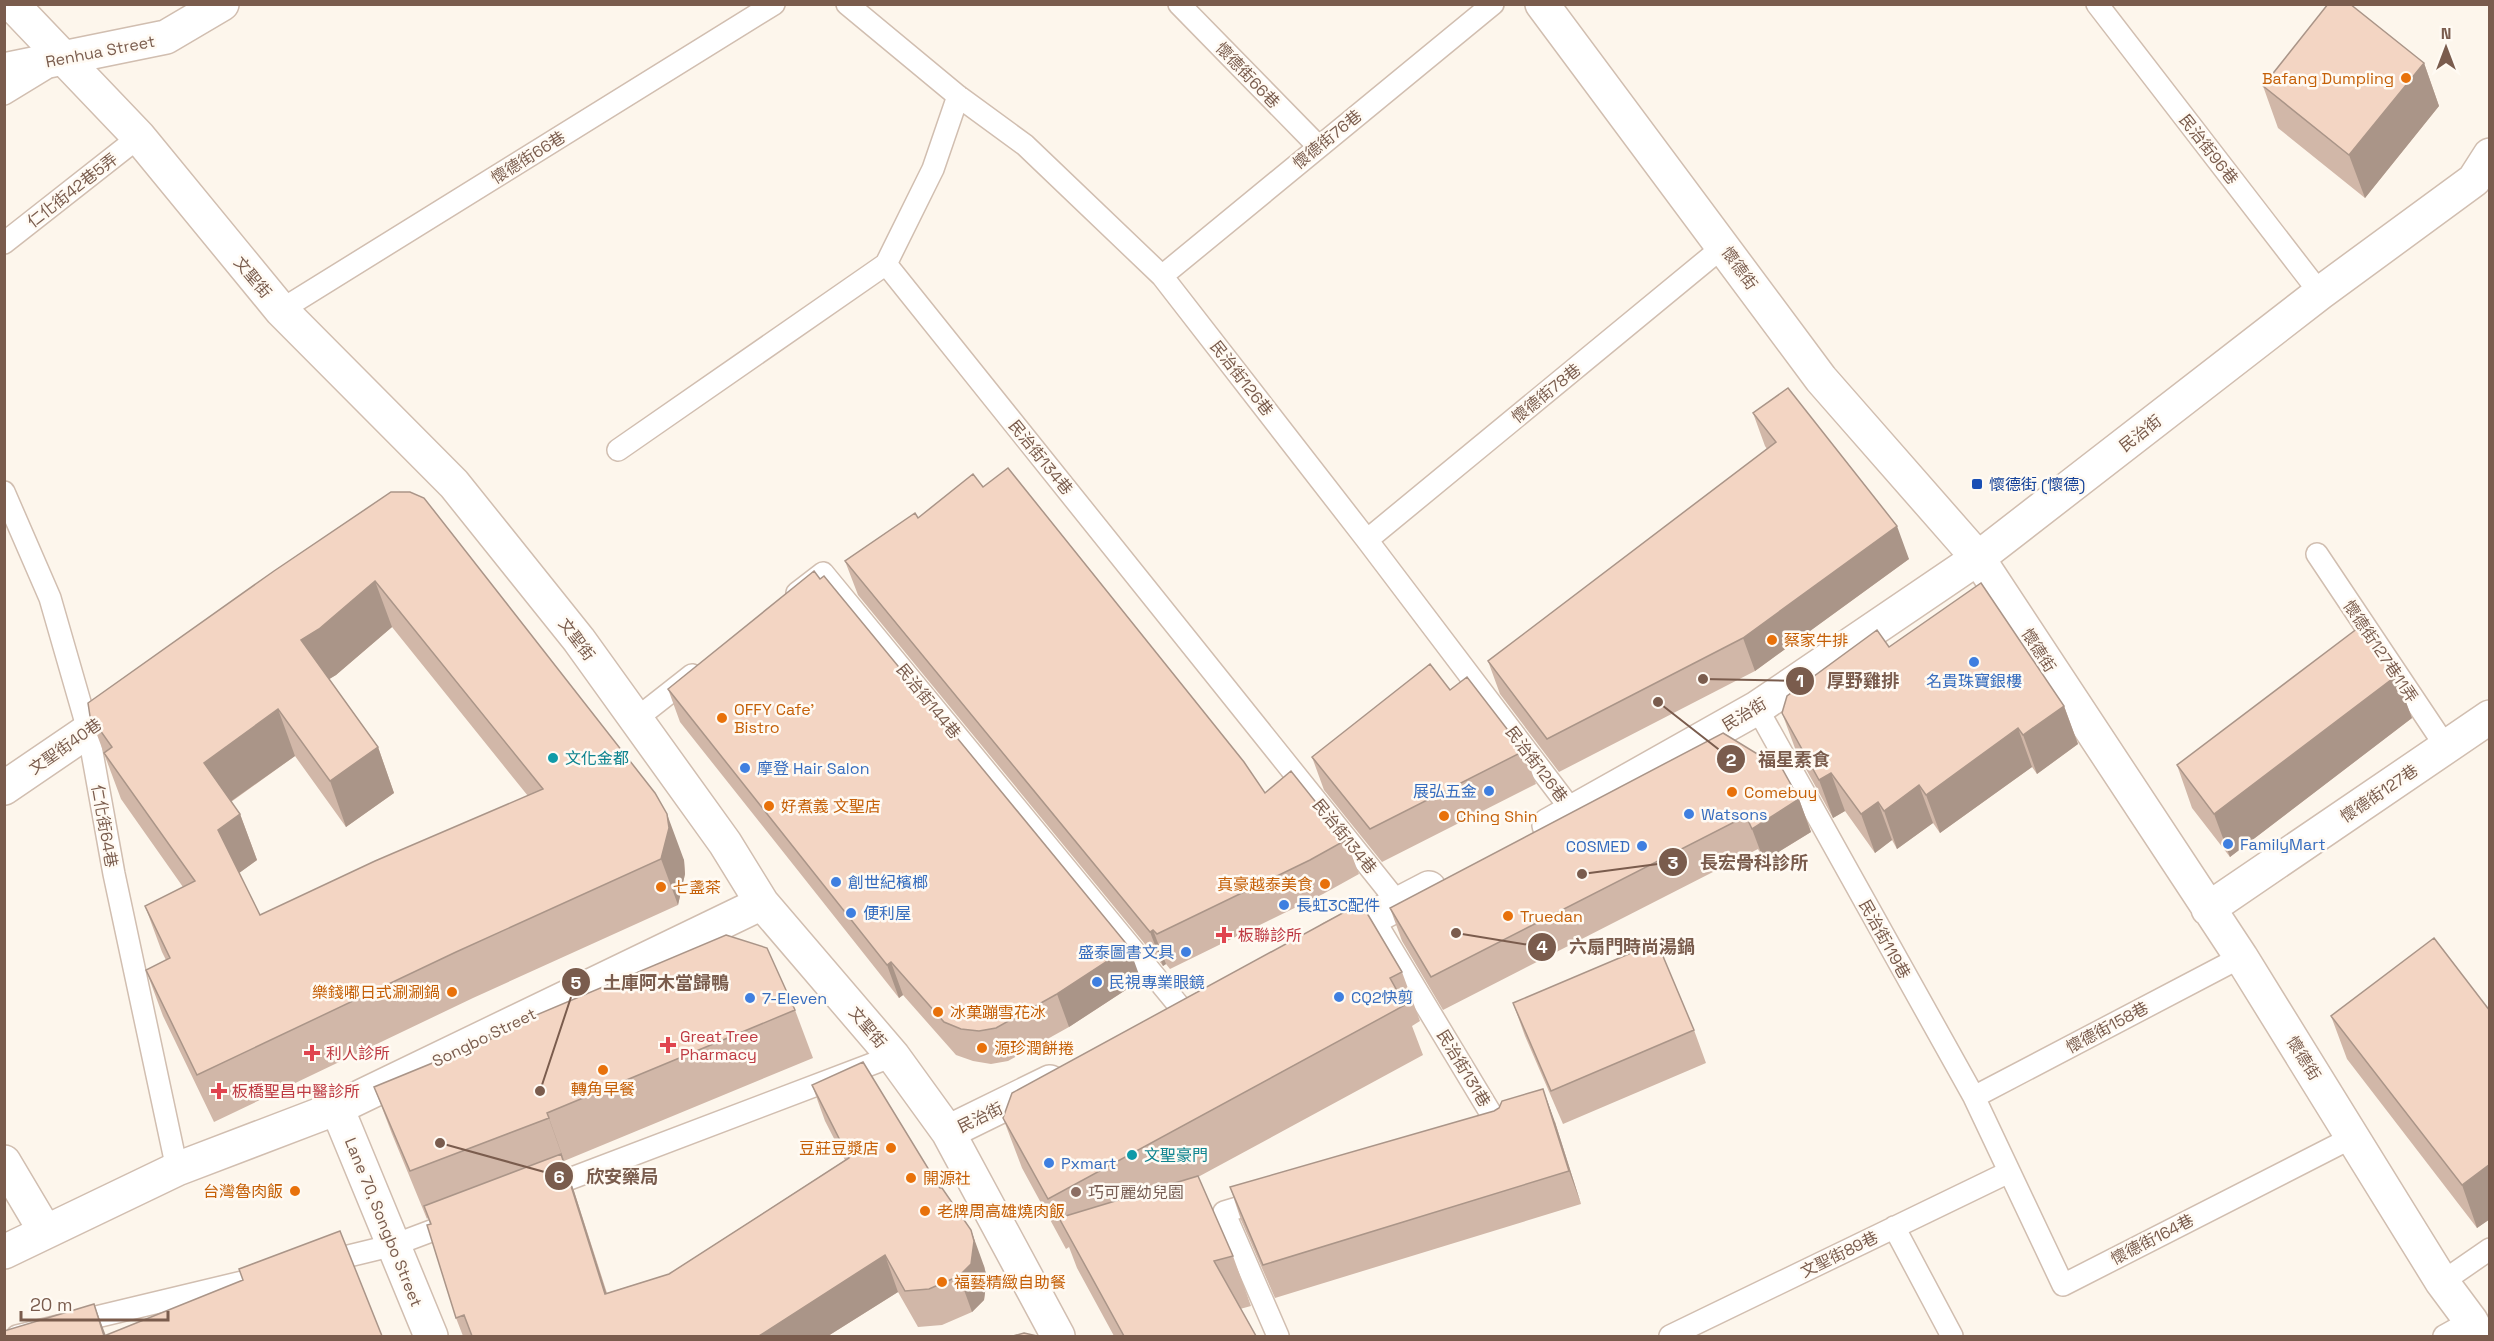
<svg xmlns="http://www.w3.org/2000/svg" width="2494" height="1341" viewBox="0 0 2494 1341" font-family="'Space Grotesk','Noto Sans TC',sans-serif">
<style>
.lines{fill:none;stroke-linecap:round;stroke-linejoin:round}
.service-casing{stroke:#d1beb0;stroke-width:24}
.minor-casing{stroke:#d1beb0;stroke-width:36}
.service{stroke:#fff;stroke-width:21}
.minor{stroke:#fff;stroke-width:33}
.wall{fill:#d1b7a8;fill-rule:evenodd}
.shaded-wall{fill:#aa9588}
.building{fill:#f3d5c3;stroke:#aa9588;stroke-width:1.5;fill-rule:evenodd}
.food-dot{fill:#e8710a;stroke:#fffaf3;stroke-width:2}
.transit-dot{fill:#1a4fb4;stroke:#fffaf3;stroke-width:2}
.shop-dot{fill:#3f7fe0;stroke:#fffaf3;stroke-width:2}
.culture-dot{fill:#0f9aa8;stroke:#fffaf3;stroke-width:2}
.health-dot{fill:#e0444e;stroke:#fffaf3;stroke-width:2}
.education-dot{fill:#8d6e63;stroke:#fffaf3;stroke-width:2}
.labels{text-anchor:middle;stroke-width:5;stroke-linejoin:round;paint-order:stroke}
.street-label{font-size:16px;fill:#7a5c4d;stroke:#fffaf3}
.food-label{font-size:16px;fill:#c56008;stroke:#fffaf3;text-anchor:start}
.transit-label{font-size:16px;fill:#164399;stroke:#fffaf3;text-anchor:start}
.shop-label{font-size:16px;fill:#366cbe;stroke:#fffaf3;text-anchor:start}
.culture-label{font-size:16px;fill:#0d838f;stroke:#fffaf3;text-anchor:start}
.health-label{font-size:16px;fill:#be3a42;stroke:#fffaf3;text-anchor:start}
.education-label{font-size:16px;fill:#785e54;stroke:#fffaf3;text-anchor:start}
.leader{fill:none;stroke:#7a5c4d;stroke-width:2}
.callout-dot{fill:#7a5c4d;stroke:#fffaf3;stroke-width:2}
.mark-label{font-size:18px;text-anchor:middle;font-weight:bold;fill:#fff}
.callout-label{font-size:18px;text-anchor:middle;font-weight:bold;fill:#7a5c4d;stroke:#fffaf3;stroke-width:5;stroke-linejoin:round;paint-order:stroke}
</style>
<rect width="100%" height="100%" fill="#fdf6ec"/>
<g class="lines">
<defs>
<path id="service" d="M 847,4 L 958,96 L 1025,145 L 1162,276 L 1367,540 L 1573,812
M 1179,4 L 1318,146
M 2097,4 L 2320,293
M 4,94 L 45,69
M 4,243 L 139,137
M 886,264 L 933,169 L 958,96
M 1162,276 L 1493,4
M 281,310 L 774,4
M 618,450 L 886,264 L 1399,904
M 4,492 L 50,598 L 88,730 L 114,874 L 177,1169
M 1367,540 L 1724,246
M 2317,554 L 2446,747
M 797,593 L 823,573 L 1185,1013
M 1757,708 L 1974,1097 L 2063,1285 L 2353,1137
M 636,719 L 692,675
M 1373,918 L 1502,1132 L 1498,1133
M 1974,1097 L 2241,957
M 543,1189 L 893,1056
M 1264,1200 L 1224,1212 L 1278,1336
M 1894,1227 L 1952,1336
M 324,1262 L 394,1245 L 455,1222
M 2442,1282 L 2490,1249
M 17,1336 L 259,1278
M 1670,1336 L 2009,1172
M 2444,1336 L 2471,1321"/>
<path id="minor" d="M 12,4 L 139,137 L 281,310 L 454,484 L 579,640 L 725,843 L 762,903 L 893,1056 L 948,1132 L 1058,1336
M 1542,4 L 1821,379 L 1978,558 L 2241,957 L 2442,1282 L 2471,1321 L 2479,1336
M 4,70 L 166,37 L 222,4
M 4,788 L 132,701
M 1549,825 L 1757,708 L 1978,558 L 2320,293 L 2474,180 L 2490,155
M 2208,909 L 2490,717
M 1331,939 L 1429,888
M 337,1108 L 431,1336
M 948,1132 L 1050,1082
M 4,1162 L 45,1231
M 4,1252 L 177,1169 L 337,1108 L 762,903"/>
</defs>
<!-- service casing -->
<use href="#service" class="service-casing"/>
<!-- minor casing -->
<use href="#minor" class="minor-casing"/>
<!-- service -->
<use href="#service" class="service"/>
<!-- minor -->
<use href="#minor" class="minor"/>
</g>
<!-- wall -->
<path class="wall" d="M 2424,63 L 2439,106 L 2365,198 L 2278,128 L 2263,86 Z
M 1753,413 L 1909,559 L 1755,671 L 1559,772 L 1500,694 L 1488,661 L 1767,449 L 1765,446 Z
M 983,487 L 1265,793 L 1346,840 L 1359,874 L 1323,894 L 1170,969 L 1166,964 L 1163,966 L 858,595 L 845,561 L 918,518 Z
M 391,492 L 684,860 L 685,874 L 678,905 L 473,998 L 214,1122 L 163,1016 L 146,970 L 166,960 L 162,952 L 145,906 L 183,887 L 121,799 L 90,716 ZM 392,627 L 528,796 L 260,915 L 239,873 L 257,860 L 240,814 L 231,802 L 295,756 L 346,827 L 394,793 L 378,747 L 329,679 L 336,675 Z
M 1889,647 L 2064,706 L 2078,744 L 2037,774 L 2032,767 L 1940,833 L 1933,823 L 1897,849 L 1892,840 L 1875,853 L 1845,811 L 1833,818 L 1796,751 L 1782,713 Z
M 2396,676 L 2412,718 L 2230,857 L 2192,808 L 2177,765 Z
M 668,689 L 1141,980 L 1069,1027 L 1008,1061 L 991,1064 L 973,1061 L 956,1055 L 903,995 L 899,998 L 680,722 Z
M 1450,690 L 1524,751 L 1536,784 L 1382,862 L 1324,790 L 1312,757 Z
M 1799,799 L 1811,832 L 1764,861 L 1758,849 L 1443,1010 L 1402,941 L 1390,908 Z
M 1402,972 L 1420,1021 L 1412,1026 L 1423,1055 L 1198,1177 L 1233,1256 L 1251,1306 L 1240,1309 L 1256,1336 L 1114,1336 L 1077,1268 L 1069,1247 L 1066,1249 L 1022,1168 L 1003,1118 Z
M 1513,1003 L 1694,1030 L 1706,1063 L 1563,1124 L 1525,1036 Z
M 795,1010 L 813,1058 L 564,1161 L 566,1166 L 565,1167 L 574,1191 L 607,1293 L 669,1274 L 845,1160 L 825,1121 L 812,1085 L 984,1266 L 987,1278 L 984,1300 L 972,1312 L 942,1325 L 918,1327 L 898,1292 L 828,1336 L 463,1336 L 456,1318 L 430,1224 L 428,1218 L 427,1219 L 392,1134 L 374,1087 Z
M 2490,1011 L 2490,1219 L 2477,1228 L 2347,1059 L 2331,1016 Z
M 1555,1122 L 1581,1204 L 1275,1298 L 1241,1220 L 1230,1187 Z"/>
<!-- shaded-wall -->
<path class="shaded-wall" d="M 2424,63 L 2439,106 L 2365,198 L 2349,155 Z
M 1897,526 L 1909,559 L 1755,671 L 1743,638 Z
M 375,581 L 392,627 L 336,675 L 318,686 L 301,640 Z
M 2396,676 L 2412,718 L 2230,857 L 2214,814 Z
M 2064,706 L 2078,744 L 2037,774 L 2023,735 Z
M 278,709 L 295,756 L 220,809 L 204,763 Z
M 2018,728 L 2032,767 L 1940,833 L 1926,795 Z
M 378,747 L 394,793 L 346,827 L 330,781 Z
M 1831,773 L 1845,811 L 1833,818 L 1819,780 Z
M 1919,785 L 1933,823 L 1897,849 L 1884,811 Z
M 1799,799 L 1811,832 L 1764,861 L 1752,829 Z
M 1878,802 L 1892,840 L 1875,853 L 1861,814 Z
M 240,814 L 257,860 L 235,876 L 218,830 Z
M 667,814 L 684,860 L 685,874 L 678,905 L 661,859 Z
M 1153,930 L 1166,964 L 1163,966 L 1150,932 Z
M 1129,947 L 1141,980 L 1069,1027 L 1057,994 Z
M 891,962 L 903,995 L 899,998 L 887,965 Z
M 1543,1089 L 1555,1122 L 1581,1204 L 1569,1171 Z
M 547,1113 L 564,1161 L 566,1166 L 549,1118 Z
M 561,1154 L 574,1191 L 618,1330 L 605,1294 Z
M 2490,1164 L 2490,1219 L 2477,1228 L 2462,1185 Z
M 971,1230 L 984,1266 L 987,1278 L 984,1300 L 972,1312 L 959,1276 Z
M 885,1255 L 898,1292 L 828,1336 L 759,1336 Z
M 94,1304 L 106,1336 L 104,1336 Z"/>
<!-- building -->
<path class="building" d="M 2328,4 L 2350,4 L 2424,63 L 2349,155 L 2263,86 Z
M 1788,388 L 1897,526 L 1743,638 L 1547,739 L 1488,661 L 1776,442 L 1753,413 Z
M 1008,468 L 1244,762 L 1265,793 L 1291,771 L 1346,840 L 1310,860 L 1157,934 L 1153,930 L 1150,932 L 845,561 L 915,513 L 918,518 L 973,474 L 983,487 Z
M 391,492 L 410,492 L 424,498 L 655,793 L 667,814 L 669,828 L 661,859 L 456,952 L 197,1075 L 146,970 L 170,958 L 145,906 L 195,881 L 104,753 L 112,747 L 90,716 L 88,703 L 274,571 ZM 375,581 L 543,789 L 375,861 L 260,915 L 218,830 L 240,814 L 204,763 L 278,709 L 330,781 L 378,747 L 301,640 L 319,629 Z
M 814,571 L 820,579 L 824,576 L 1129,947 L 1057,994 L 996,1028 L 979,1031 L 961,1029 L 944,1022 L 891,962 L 887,965 L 668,689 Z
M 1981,583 L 2064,706 L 2023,735 L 2018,728 L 1926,795 L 1919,785 L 1884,811 L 1878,802 L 1861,814 L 1831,773 L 1819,780 L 1782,713 L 1787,696 L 1877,630 L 1889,647 Z
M 2362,625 L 2396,676 L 2214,814 L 2177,765 Z
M 1430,664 L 1450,690 L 1467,677 L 1524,751 L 1370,829 L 1312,757 Z
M 1723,733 L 1772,763 L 1774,754 L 1799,799 L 1752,829 L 1746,816 L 1431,977 L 1390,908 Z
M 1361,903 L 1402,972 L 1390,978 L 1405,1005 L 1048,1199 L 1003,1118 L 1012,1093 Z
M 726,935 L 767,948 L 795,1010 L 547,1113 L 549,1118 L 410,1171 L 374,1087 L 491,1039 L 489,1035 Z
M 2434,938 L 2490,1011 L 2490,1164 L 2462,1185 L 2331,1016 Z
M 1657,942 L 1694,1030 L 1551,1091 L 1513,1003 Z
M 863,1062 L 940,1188 L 942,1188 L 971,1230 L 974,1241 L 971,1264 L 959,1276 L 929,1289 L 905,1291 L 885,1255 L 759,1336 L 472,1336 L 464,1315 L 456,1318 L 427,1225 L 431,1224 L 424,1206 L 561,1154 L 605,1294 L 669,1274 L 849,1158 L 812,1085 Z
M 1543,1089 L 1569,1171 L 1263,1265 L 1230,1187 L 1494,1111 L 1499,1108 L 1502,1101 Z
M 1198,1176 L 1233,1256 L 1214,1261 L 1256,1336 L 1124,1336 L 1059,1218 Z
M 340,1231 L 382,1336 L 4,1336 L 4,1331 L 94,1304 L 104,1336 L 243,1280 L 239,1269 Z
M 1024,1333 L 1037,1336 L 1013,1336 Z"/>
<!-- markers -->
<g class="food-dot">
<circle cx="2406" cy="78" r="6"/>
<circle cx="1772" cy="640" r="6"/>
<circle cx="722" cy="718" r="6"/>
<circle cx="1732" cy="792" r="6"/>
<circle cx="769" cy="806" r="6"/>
<circle cx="1444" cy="816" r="6"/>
<circle cx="1325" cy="884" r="6"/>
<circle cx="661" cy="887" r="6"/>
<circle cx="1508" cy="916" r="6"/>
<circle cx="452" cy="992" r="6"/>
<circle cx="938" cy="1012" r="6"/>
<circle cx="982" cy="1048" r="6"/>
<circle cx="603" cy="1070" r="6"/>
<circle cx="891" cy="1148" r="6"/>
<circle cx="911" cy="1178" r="6"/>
<circle cx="295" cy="1191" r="6"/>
<circle cx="925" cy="1211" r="6"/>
<circle cx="942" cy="1282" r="6"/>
</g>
<rect class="transit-dot" x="1971" y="478" width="12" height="12" rx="3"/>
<g class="shop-dot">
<circle cx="1974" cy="662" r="6"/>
<circle cx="745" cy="768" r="6"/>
<circle cx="1489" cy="791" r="6"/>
<circle cx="1689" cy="814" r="6"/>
<circle cx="2228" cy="844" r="6"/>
<circle cx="1642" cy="846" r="6"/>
<circle cx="836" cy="882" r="6"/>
<circle cx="1284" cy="905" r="6"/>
<circle cx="851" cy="913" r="6"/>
<circle cx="1186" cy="952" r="6"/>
<circle cx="1097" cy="982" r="6"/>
<circle cx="1339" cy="997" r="6"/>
<circle cx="750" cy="998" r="6"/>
<circle cx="1049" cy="1163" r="6"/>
</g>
<g class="culture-dot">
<circle cx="553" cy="758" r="6"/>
<circle cx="1132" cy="1155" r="6"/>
</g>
<g class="health-dot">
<path d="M1221 926h6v6h6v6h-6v6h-6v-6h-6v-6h6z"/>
<path d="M665 1036h6v6h6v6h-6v6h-6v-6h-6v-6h6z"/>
<path d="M309 1044h6v6h6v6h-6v6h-6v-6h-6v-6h6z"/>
<path d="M216 1082h6v6h6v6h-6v6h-6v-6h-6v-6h6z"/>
</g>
<circle class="education-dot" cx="1076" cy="1192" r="6"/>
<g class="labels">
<!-- street labels -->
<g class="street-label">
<text transform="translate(100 51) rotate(-11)" y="6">Renhua Street</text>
<text transform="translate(1248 75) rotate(46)" y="6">懷德街66巷</text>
<text transform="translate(1327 139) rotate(-39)" y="6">懷德街76巷</text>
<text transform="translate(2209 149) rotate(52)" y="6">民治街96巷</text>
<text transform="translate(528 157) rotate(-32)" y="6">懷德街66巷</text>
<text transform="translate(72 190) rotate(-38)" y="6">仁化街42巷5弄</text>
<text transform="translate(1740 268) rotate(54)" y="6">懷德街</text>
<text transform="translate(253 277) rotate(50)" y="6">文聖街</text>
<text transform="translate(1242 378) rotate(52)" y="6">民治街126巷</text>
<text transform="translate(1546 393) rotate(-39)" y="6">懷德街78巷</text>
<text transform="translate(2140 433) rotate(-38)" y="6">民治街</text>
<text transform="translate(1041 457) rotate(51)" y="6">民治街134巷</text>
<text transform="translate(577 639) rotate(53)" y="6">文聖街</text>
<text transform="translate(2039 650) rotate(57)" y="6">懷德街</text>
<text transform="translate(2381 651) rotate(56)" y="6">懷德街127巷11弄</text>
<text transform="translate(929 701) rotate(51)" y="6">民治街144巷</text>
<text transform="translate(1744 714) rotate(-31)" y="6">民治街</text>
<text transform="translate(65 746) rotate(-35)" y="6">文聖街40巷</text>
<text transform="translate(1537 764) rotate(53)" y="6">民治街126巷</text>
<text transform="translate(2379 793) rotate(-34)" y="6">懷德街127巷</text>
<text transform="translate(105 826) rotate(80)" y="6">仁化街64巷</text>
<text transform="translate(1345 836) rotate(51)" y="6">民治街134巷</text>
<text transform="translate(1885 939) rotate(61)" y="6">民治街119巷</text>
<text transform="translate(868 1027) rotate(50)" y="6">文聖街</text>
<text transform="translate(2107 1027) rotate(-28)" y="6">懷德街158巷</text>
<text transform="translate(484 1037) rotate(-26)" y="6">Songbo Street</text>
<text transform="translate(2304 1058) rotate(58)" y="6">懷德街</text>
<text transform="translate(1464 1068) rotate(59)" y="6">民治街131巷</text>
<text transform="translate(980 1117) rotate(-26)" y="6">民治街</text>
<text transform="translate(384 1222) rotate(68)" y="6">Lane 70, Songbo Street</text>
<text transform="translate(2152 1239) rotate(-27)" y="6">懷德街164巷</text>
<text transform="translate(1839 1254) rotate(-26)" y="6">文聖街89巷</text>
</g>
<!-- food labels -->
<g class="food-label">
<text x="2394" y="84" text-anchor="end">Bafang Dumpling</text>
<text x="1784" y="646">蔡家牛排</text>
<text x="734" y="715">OFFY Cafe'<tspan x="734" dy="18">Bistro</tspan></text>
<text x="1744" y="798">Comebuy</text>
<text x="781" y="812">好煮義 文聖店</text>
<text x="1456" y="822">Ching Shin</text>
<text x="1313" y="890" text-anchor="end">真豪越泰美食</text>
<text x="673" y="893">七盞茶</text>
<text x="1520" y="922">Truedan</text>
<text x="440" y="998" text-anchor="end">樂錢嘟日式涮涮鍋</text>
<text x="950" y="1018">冰菓蹦雪花冰</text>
<text x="994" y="1054">源珍潤餅捲</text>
<text x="603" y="1095" text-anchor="middle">轉角早餐</text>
<text x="879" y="1154" text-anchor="end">豆莊豆漿店</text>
<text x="923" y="1184">開源社</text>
<text x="283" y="1197" text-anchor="end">台灣魯肉飯</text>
<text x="937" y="1217">老牌周高雄燒肉飯</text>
<text x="954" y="1288">福藝精緻自助餐</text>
</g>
<!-- transit labels -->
<g class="transit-label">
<text x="1989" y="490">懷德街 (懷德)</text>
</g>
<!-- shop labels -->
<g class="shop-label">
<text x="1974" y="687" text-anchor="middle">名貴珠寶銀樓</text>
<text x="757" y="774">摩登 Hair Salon</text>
<text x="1477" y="797" text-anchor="end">展弘五金</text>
<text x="1701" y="820">Watsons</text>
<text x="2240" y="850">FamilyMart</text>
<text x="1630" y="852" text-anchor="end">COSMED</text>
<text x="848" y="888">創世紀檳榔</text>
<text x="1296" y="911">長虹3C配件</text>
<text x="863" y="919">便利屋</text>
<text x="1174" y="958" text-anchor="end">盛泰圖書文具</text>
<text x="1109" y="988">民視專業眼鏡</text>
<text x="1351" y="1003">CQ2快剪</text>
<text x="762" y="1004">7-Eleven</text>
<text x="1061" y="1169">Pxmart</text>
</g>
<!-- culture labels -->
<g class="culture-label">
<text x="565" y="764">文化金都</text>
<text x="1144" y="1161">文聖豪門</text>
</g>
<!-- health labels -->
<g class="health-label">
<text x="1238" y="941">板聯診所</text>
<text x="680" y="1042">Great Tree<tspan x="680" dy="18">Pharmacy</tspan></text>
<text x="326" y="1059">利人診所</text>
<text x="232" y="1097">板橋聖昌中醫診所</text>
</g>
<!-- education labels -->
<g class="education-label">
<text x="1088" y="1198">巧可麗幼兒園</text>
</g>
</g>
<!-- callouts -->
<path class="leader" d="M1703 679L1800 681M1658 702L1731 759M1582 874L1673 862M1456 933L1542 947M540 1091L576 982M440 1143L559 1176"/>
<g class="callout-dot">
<circle cx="1703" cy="679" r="6"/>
<circle cx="1658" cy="702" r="6"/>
<circle cx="1582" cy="874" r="6"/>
<circle cx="1456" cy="933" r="6"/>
<circle cx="540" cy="1091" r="6"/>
<circle cx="440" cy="1143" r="6"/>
<circle cx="1800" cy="681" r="15"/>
<circle cx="1731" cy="759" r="15"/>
<circle cx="1673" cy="862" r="15"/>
<circle cx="1542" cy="947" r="15"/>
<circle cx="576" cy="982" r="15"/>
<circle cx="559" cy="1176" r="15"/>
</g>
<g class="mark-label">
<text x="1800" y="687">1</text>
<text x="1731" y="766">2</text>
<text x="1673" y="869">3</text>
<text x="1542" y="953">4</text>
<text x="576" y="989">5</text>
<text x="559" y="1183">6</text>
</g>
<g class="callout-label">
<text x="1863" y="687">厚野雞排</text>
<text x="1794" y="766">福星素食</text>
<text x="1754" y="869">長宏骨科診所</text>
<text x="1632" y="953">六扇門時尚湯鍋</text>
<text x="666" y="989">土庫阿木當歸鴨</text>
<text x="622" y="1183">欣安藥局</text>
</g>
<!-- border -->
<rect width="2494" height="1341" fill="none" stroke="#7a5c4d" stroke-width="12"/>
<!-- north arrow -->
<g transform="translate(2446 48)" stroke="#fffaf3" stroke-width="4.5" paint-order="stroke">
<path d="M0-4.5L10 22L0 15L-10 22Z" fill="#7a5c4d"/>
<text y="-9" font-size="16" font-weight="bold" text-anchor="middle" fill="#7a5c4d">N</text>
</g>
<!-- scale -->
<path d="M21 1311v9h147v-9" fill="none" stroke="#7a5c4d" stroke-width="3"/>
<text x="30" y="1311" font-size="18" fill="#7a5c4d" stroke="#fffaf3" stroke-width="4.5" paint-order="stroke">20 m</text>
</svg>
